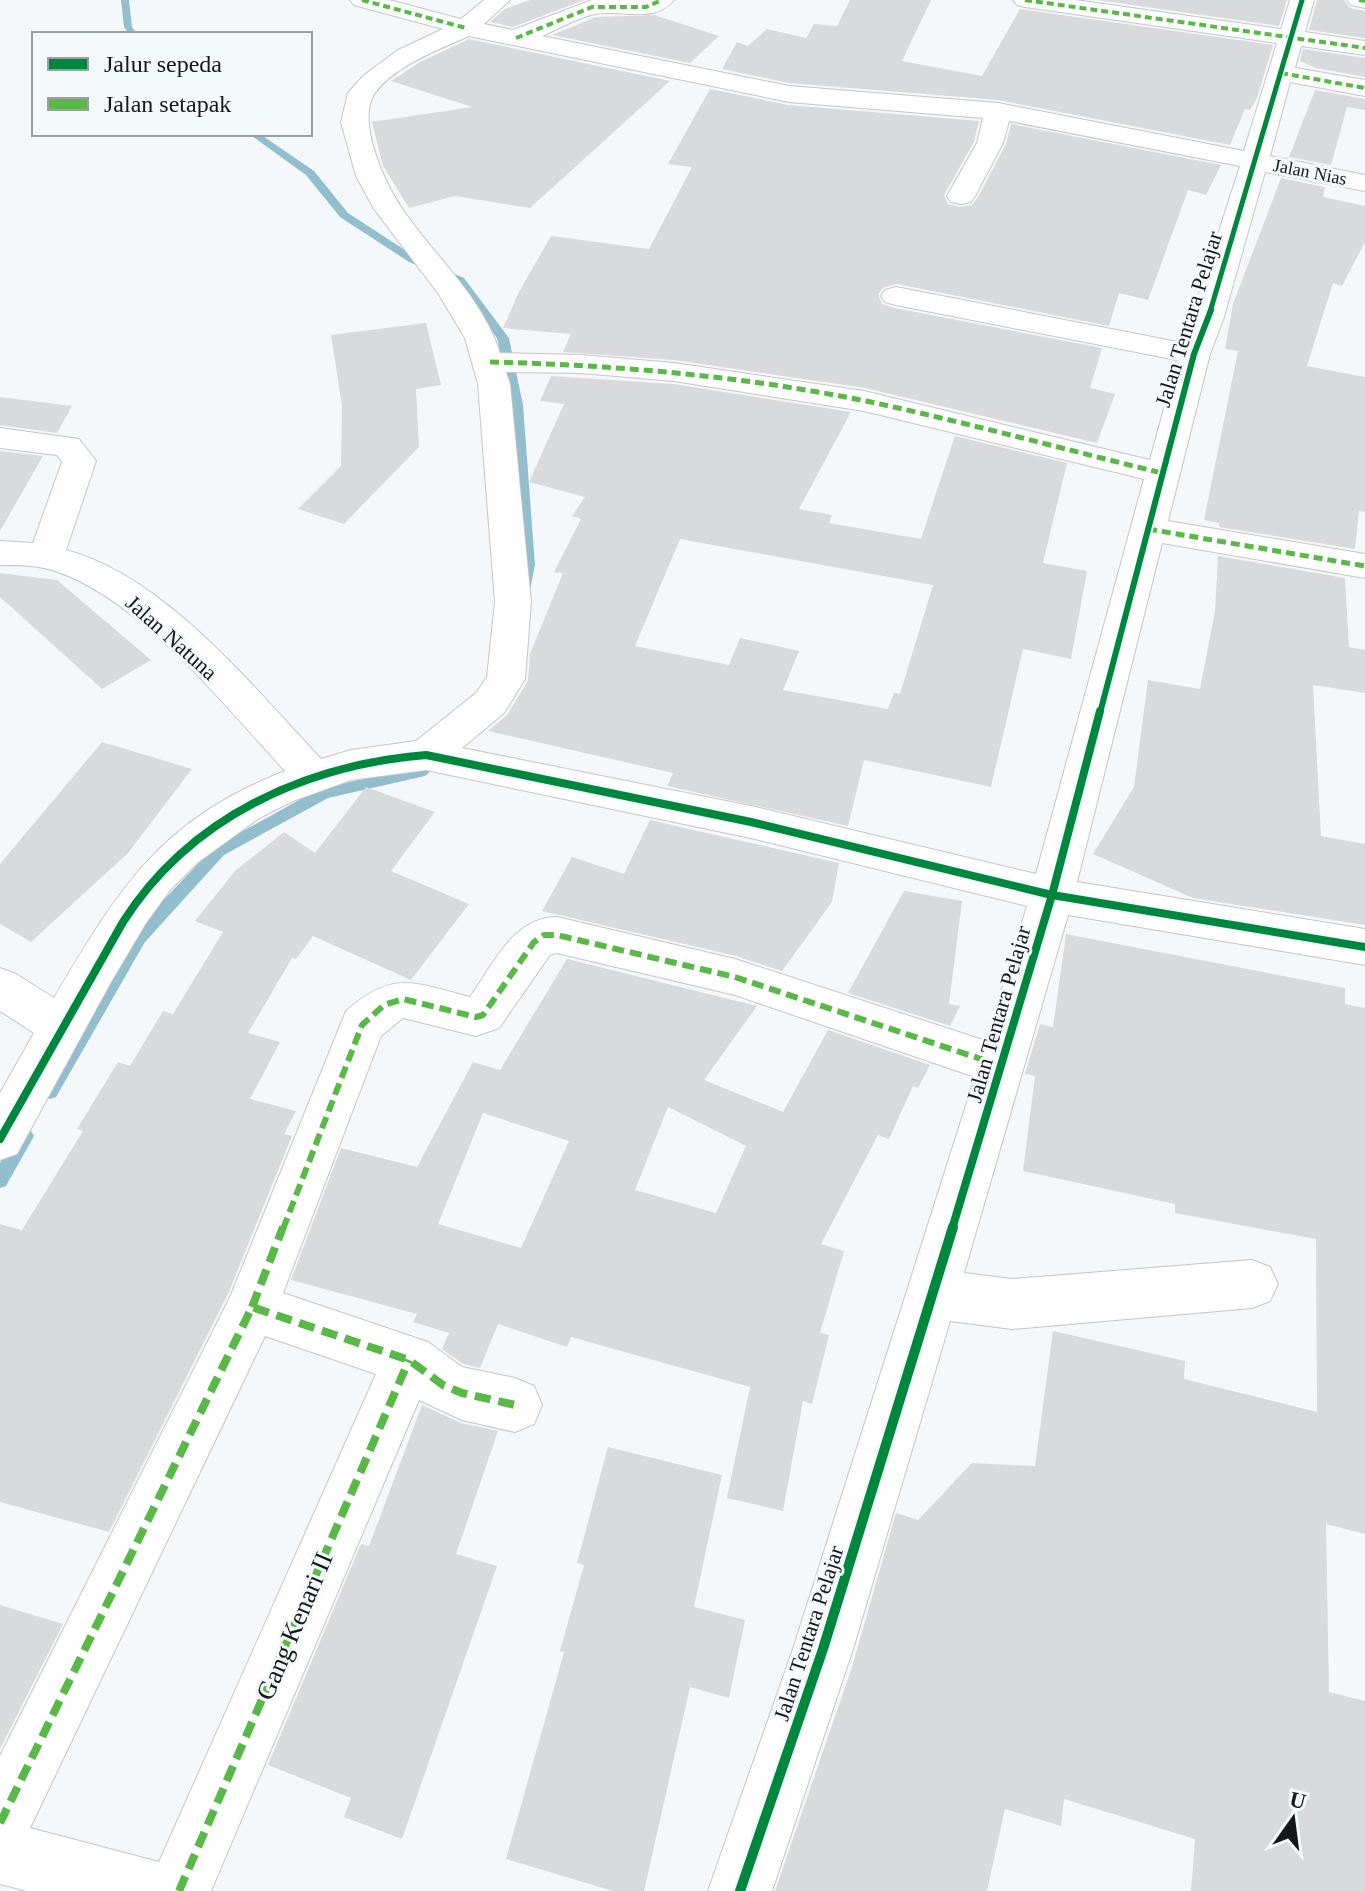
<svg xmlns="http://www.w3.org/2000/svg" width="1365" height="1891" viewBox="0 0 1365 1891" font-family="Georgia,serif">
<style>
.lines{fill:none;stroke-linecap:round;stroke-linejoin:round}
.stream{fill:#92bece;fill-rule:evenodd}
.building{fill:#d8dadc;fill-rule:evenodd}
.minor-casing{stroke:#c4c6c7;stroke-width:2}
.minor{fill:#fefefe;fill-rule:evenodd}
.quiet-far3{stroke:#58b947;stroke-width:4;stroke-dasharray:7 4;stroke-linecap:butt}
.quiet-far2{stroke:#58b947;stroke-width:5;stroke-dasharray:9 5;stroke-linecap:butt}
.quiet-far1{stroke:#58b947;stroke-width:6;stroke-dasharray:12 6;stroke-linecap:butt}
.quiet{stroke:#58b947;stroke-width:8;stroke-dasharray:16 8;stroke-linecap:butt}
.cycleway-far3-casing{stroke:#f4f9fb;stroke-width:8}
.cycleway-far2-casing{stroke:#f4f9fb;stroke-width:10}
.cycleway-far1-casing{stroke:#f4f9fb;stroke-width:13}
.cycleway-casing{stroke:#f4f9fb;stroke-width:15}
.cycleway-far3{stroke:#00873e;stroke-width:5}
.cycleway-far2{stroke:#00873e;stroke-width:6}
.cycleway-far1{stroke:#00873e;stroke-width:8}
.cycleway{stroke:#00873e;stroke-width:10}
.labels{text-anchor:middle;stroke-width:6;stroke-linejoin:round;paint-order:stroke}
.far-street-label{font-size:18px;fill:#161718;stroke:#f4f9fb}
.street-label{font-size:22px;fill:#161718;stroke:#f4f9fb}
.near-street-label{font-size:26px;fill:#161718;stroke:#f4f9fb}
</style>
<rect width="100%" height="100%" fill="#f5f8fa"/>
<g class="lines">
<!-- stream -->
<path class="stream" d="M 121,0 L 129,0 L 132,27 L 137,34 L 129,34 L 124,27 Z
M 249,134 L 260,134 L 314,171 L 348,213 L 417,258 L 464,278 L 509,338 L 523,405 L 535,565 L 530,590 L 520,590 L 518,587 L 521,565 L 511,405 L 497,338 L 456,282 L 409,262 L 340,217 L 306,175 Z
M 439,754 L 444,755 L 446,759 L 425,776 L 328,798 L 224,855 L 145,942 L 56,1097 L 50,1099 L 44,1097 L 41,1092 L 44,1087 L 133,932 L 214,847 L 319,789 L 416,767 Z
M 25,1128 L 31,1131 L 34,1136 L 6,1186 L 0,1188 L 0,1163 L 19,1131 Z"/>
</g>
<!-- building -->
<path class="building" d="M 530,0 L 584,0 L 513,27 L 490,22 L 505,9 Z
M 850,0 L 931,0 L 902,61 L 982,76 L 1020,9 L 1273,45 L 1257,98 L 1250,110 L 1245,109 L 1230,145 L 998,100 L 789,83 L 722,69 L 737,42 L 748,46 L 767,29 L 806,38 L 814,24 L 837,26 Z
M 1097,0 L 1287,0 L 1279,26 Z
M 1317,0 L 1344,0 L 1350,8 L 1365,11 L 1365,38 L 1309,30 Z
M 654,15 L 719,36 L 690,63 L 552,35 L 596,17 Z
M 469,39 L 670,81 L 530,208 L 455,196 L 409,208 L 383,166 L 372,122 L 472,107 L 391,81 L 420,62 Z
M 1303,49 L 1365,58 L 1365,77 L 1316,68 L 1300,61 Z
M 710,89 L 788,105 L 979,121 L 974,142 L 944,195 L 948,204 L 960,207 L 972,205 L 978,197 L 1006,144 L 1011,124 L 1221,165 L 1206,195 L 1188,190 L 1148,300 L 1119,293 L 1109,326 L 897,284 L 884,287 L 878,294 L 882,304 L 895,308 L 1102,348 L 1090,388 L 1115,394 L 1097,443 L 865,388 L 674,360 L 563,352 L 571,334 L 503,328 L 519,292 L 551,236 L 649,249 L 692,167 L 668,164 Z
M 1315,90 L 1365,99 L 1365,110 L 1347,107 L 1331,165 L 1289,157 Z
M 1281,178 L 1325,187 L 1323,197 L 1365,206 L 1365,242 L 1342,286 L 1333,283 L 1307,366 L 1365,377 L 1365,512 L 1359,511 L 1355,549 L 1219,527 L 1219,523 L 1204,520 L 1238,351 L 1225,349 L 1233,304 Z
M 426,323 L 441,385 L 416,389 L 419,447 L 344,524 L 298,509 L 341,466 L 342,406 L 331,335 Z
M 551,376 L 674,384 L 851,412 L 799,509 L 832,515 L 829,523 L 921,539 L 955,436 L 1067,463 L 1043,563 L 1087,571 L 1071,659 L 1023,649 L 991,787 L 864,760 L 848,826 L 667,786 L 673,773 L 488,731 L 507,715 L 528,681 L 530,654 L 563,573 L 554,572 L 581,519 L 572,516 L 585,497 L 529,482 L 564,404 L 540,401 ZM 680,539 L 933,585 L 900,694 L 894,693 L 888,709 L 783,690 L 799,651 L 740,638 L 729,665 L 635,646 Z
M 0,397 L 72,406 L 57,433 L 0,425 Z
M 0,451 L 43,456 L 0,531 Z
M 1218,556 L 1345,578 L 1349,647 L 1365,650 L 1365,693 L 1313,685 L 1321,836 L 1365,844 L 1365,925 L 1193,898 L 1093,854 L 1134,787 L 1148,680 L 1200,689 L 1215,611 Z
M 0,573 L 57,580 L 151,660 L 102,689 L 0,597 Z
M 102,742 L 192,769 L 128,853 L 31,942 L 0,924 L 0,864 Z
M 366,787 L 435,812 L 391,871 L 469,904 L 411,980 L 313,936 L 296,959 L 292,958 L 248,1033 L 280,1042 L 250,1099 L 296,1111 L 284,1134 L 292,1136 L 228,1294 L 109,1532 L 0,1502 L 0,1224 L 22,1230 L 83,1131 L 77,1129 L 118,1062 L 130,1066 L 163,1011 L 173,1014 L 223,932 L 195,921 L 235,871 L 284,832 L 315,853 Z
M 650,820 L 839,863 L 832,902 L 782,971 L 736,956 L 542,911 L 572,857 L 624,874 Z
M 904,891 L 962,901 L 949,1004 L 960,1006 L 950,1026 L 848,993 Z
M 1066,934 L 1345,988 L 1345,1004 L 1365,1008 L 1365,1534 L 1326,1524 L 1329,1692 L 1365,1701 L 1365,1891 L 1191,1891 L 1195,1839 L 1064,1799 L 1061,1826 L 1005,1809 L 987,1891 L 775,1891 L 852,1667 L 896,1513 L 918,1520 L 972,1463 L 1035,1466 L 1053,1331 L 1185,1361 L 1184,1379 L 1317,1412 L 1316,1239 L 1175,1213 L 1175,1204 L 1023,1171 L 1035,1076 L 1025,1074 L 1040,1024 L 1053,1027 Z
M 567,959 L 757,1006 L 704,1080 L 783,1112 L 828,1030 L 930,1065 L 918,1088 L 913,1086 L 889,1139 L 878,1135 L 821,1244 L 844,1251 L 820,1333 L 829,1335 L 812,1404 L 803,1401 L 783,1511 L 727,1498 L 750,1387 L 571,1337 L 567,1347 L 498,1324 L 480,1368 L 463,1364 L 442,1349 L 449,1333 L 413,1322 L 417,1314 L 291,1280 L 341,1148 L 417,1167 L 473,1062 L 500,1070 ZM 668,1107 L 746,1146 L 716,1213 L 635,1190 ZM 483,1113 L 569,1141 L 521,1248 L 438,1224 Z
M 422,1405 L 461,1423 L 498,1431 L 456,1554 L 497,1566 L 402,1839 L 344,1817 L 351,1798 L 268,1765 L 361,1544 L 369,1546 Z
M 608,1447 L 722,1475 L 694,1607 L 745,1620 L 729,1698 L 690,1687 L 644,1891 L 613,1891 L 506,1859 L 564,1652 L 560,1651 L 584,1565 L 577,1563 Z
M 0,1605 L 63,1624 L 0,1749 Z"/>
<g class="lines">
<defs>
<path id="minor" d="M 350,0 L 389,0 L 461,19 L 484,0 L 510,0 L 484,24 L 513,30 L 592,0 L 674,0 C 656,24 620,9 595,14 C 577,18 558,29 542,36 L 789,86 L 998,103 L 1244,151 L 1277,43 L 1025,7 L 1017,5 L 1013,0 L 1075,0 L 1281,29 L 1290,0 L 1314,0 L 1305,32 L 1365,41 L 1365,55 L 1301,46 L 1295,68 L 1365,80 L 1365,96 L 1290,82 L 1270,156 L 1365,175 L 1365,191 L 1265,172 L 1223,320 L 1210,354 L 1168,521 L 1365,554 L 1365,578 L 1162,543 L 1077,882 L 1365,929 L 1365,965 L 1068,915 L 964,1273 L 1012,1279 L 1252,1260 L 1270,1267 L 1278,1284 L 1270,1301 L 1252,1308 L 1012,1329 L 950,1321 L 853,1649 L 772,1891 L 708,1891 L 793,1649 L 975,1077 L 735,995 L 557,953 L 550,955 L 499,1028 L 476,1036 L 403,1018 L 381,1036 L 283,1293 L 428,1342 L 462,1367 L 515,1378 L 534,1386 L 542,1405 L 534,1424 L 515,1432 L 462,1420 L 419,1400 L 211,1891 L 27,1891 L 0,1884 L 0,1756 L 231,1295 L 346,1011 C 394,969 414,983 470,997 C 493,965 513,917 557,917 L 735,959 L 986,1041 L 1027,906 L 751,838 L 426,770 L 351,780 L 293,801 L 259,818 L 197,863 L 170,890 L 146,923 L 111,982 L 17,1154 L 0,1160 L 0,1093 L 34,1033 L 0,1011 L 0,968 L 16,974 L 54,998 C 119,888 160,820 285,771 C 225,706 140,599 55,571 C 38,565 18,565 0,565 L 0,541 L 33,543 L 62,462 L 57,455 L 0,448 L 0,428 L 79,439 L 96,461 L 66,550 C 166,577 252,686 321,759 L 351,750 L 416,741 L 476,693 L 487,677 L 495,602 L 478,384 L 465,338 L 438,293 L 374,209 L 356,176 L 341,122 L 348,93 L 363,76 L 398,50 L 443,29 L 354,5 ZM 469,36 L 789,102 L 983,118 L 977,143 L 947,196 L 951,202 L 961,204 L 971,202 L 975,196 L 1003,143 L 1009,121 L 1240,166 L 1183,343 L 896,287 L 885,290 L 881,296 L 885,302 L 896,305 L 1177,360 L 1150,460 L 864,391 L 674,363 L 581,355 L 500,353 C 482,296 433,255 401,207 C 384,181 356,121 375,93 C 394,66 440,49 469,36 ZM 506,372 L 581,373 L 674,381 L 864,411 L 1144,479 L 1036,874 L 751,806 L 462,748 L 504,713 L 525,679 L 531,602 L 510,384 ZM 265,1336 L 376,1374 L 159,1862 L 30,1828 Z
M 1347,0 L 1365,0 L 1365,8 L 1351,5 Z"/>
</defs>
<!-- minor casing -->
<use href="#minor" class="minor-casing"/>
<!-- minor -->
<use href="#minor" class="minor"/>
<!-- quiet-far3 -->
<path class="quiet-far3" d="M 362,0 L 466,28
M 1025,0 L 1365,48
M 1359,0 L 1365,1
M 516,38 L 592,7 L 646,7 L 662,0
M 1281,73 L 1365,88"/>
<!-- quiet-far2 -->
<path class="quiet-far2" d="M 490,362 C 616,365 742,376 866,401 C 965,422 1063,449 1162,473
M 1148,529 L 1365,566"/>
<!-- quiet-far1 -->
<path class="quiet-far1" d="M 283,1229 L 362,1025 L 384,1005 L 403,999 L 476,1017 L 483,1015 L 534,942 L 544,935 L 557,935 L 735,977 L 1002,1066"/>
<!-- quiet -->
<path class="quiet" d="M 252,1307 L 283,1227
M 0,1823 L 252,1307 L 409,1360 L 443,1385 L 462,1393 L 515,1405
M 179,1891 L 409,1360"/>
<defs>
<path id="cycleway-far3" d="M 1210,312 L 1302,0"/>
<path id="cycleway-far2" d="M 1100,713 L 1194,354 L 1211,310"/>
<path id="cycleway-far1" d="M 0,1139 L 123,922 C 190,817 305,765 426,755 L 751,822 L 1052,895 L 1365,947
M 952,1229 L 1052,895 L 1100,711"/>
<path id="cycleway" d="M 740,1891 L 823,1649 L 953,1227"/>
</defs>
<!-- cycleway-far3 casing -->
<use href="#cycleway-far3" class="cycleway-far3-casing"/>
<!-- cycleway-far2 casing -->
<use href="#cycleway-far2" class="cycleway-far2-casing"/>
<!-- cycleway-far1 casing -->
<use href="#cycleway-far1" class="cycleway-far1-casing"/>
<!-- cycleway casing -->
<use href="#cycleway" class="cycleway-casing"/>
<!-- cycleway-far3 -->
<use href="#cycleway-far3" class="cycleway-far3"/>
<!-- cycleway-far2 -->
<use href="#cycleway-far2" class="cycleway-far2"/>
<!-- cycleway-far1 -->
<use href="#cycleway-far1" class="cycleway-far1"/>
<!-- cycleway -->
<use href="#cycleway" class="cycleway"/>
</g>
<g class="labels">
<!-- far-street labels -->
<g class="far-street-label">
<text transform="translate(1310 172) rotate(11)" y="6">Jalan Nias</text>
</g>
<!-- street labels -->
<g class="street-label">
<text transform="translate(1188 319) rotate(-73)" y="8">Jalan Tentara Pelajar</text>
<text transform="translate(172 637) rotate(42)" y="8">Jalan Natuna</text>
<text transform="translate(998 1014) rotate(-74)" y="8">Jalan Tentara Pelajar</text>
<text transform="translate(808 1633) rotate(-72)" y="8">Jalan Tentara Pelajar</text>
</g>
<!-- near-street labels -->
<g class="near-street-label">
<text transform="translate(294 1626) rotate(-67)" y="9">Gang Kenari II</text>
</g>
</g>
<!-- legend -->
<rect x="32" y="32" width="280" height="104" fill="#f4f9fb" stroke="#9b9fa0" stroke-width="2"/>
<rect x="48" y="58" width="40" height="12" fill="#00873e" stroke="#9b9fa0" stroke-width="2"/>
<text x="104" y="72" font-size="24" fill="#161718">Jalur sepeda</text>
<rect x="48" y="98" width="40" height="12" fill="#58b947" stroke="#9b9fa0" stroke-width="2"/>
<text x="104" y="112" font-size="24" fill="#161718">Jalan setapak</text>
<!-- north arrow -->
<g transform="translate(1293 1819) rotate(14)" stroke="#f4f9fb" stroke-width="6" paint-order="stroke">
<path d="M0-6L14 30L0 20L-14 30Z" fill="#161718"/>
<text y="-12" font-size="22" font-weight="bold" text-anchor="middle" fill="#161718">U</text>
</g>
</svg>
